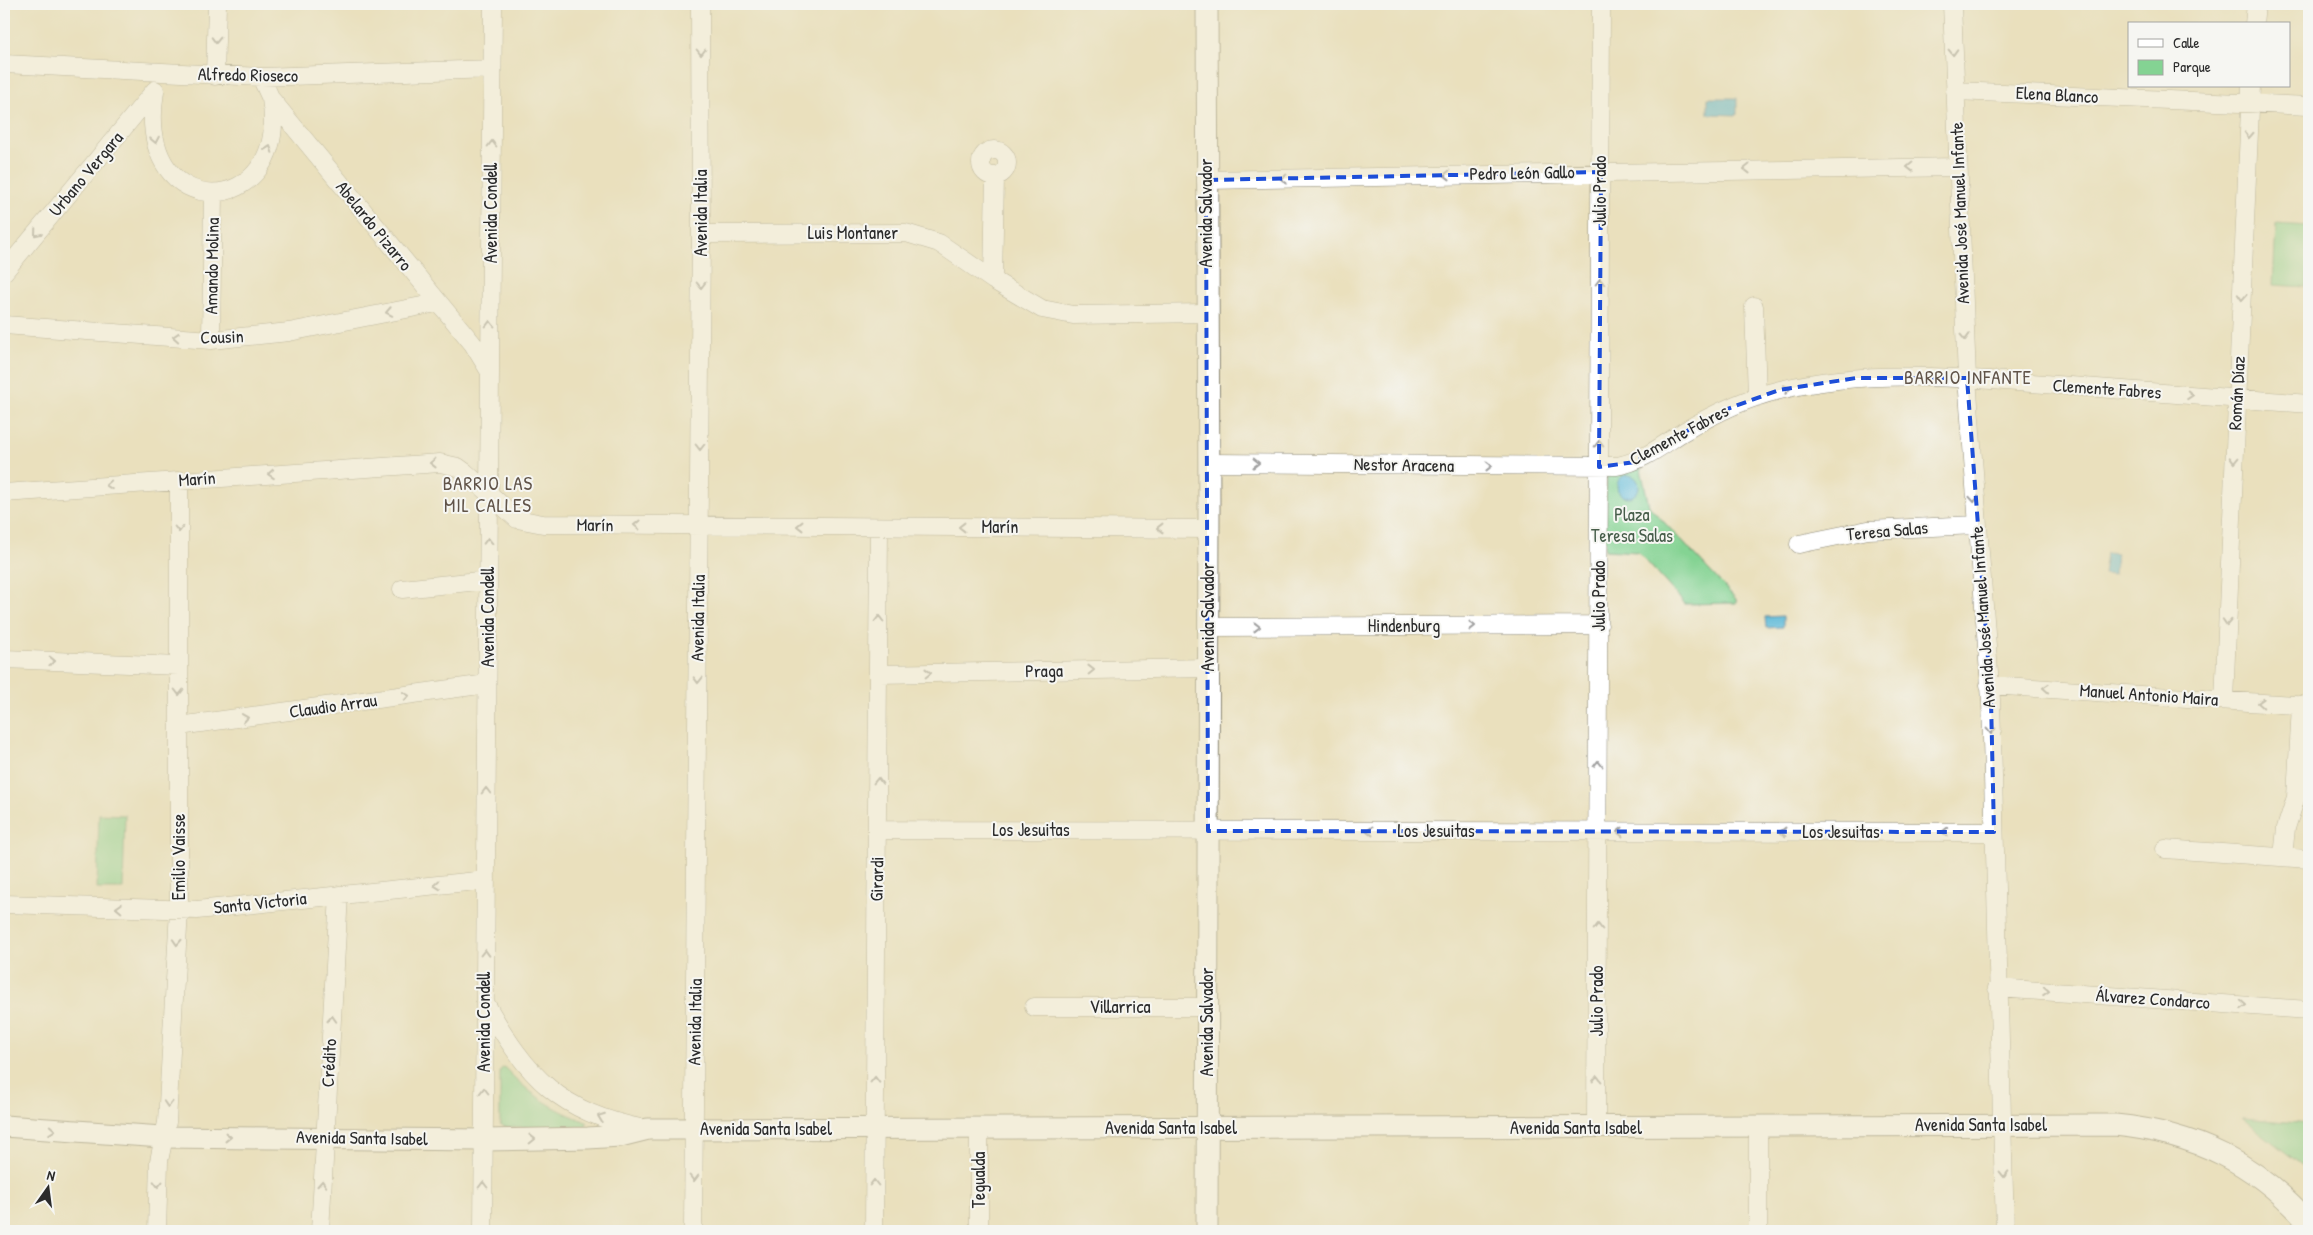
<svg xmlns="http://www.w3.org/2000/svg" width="2313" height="1235" viewBox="0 0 2313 1235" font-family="'Patrick Hand',sans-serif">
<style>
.green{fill:#84d393;stroke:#587f5f}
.water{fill:#59b7d7;stroke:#427181}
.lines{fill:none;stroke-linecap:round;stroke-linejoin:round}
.minor-casing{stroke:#8a8674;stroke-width:19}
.major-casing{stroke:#8a8674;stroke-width:23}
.minor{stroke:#fff;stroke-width:18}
.major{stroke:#fff;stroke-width:21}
.oneway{stroke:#a0a0a0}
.marked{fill:none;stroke:#1d4ed8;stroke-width:4;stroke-dasharray:10 6;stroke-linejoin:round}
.labels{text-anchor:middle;stroke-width:4;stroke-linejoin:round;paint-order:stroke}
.street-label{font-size:18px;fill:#2b2b2b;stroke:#f6f6f2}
.park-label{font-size:18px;fill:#465d4a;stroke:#f6f6f2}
.neighbourhood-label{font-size:19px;letter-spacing:1px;fill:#615449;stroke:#f6f6f2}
</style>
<rect width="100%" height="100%" fill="#f6f6f2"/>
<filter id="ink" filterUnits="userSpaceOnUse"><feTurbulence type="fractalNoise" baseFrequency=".02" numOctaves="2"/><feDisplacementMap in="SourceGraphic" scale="10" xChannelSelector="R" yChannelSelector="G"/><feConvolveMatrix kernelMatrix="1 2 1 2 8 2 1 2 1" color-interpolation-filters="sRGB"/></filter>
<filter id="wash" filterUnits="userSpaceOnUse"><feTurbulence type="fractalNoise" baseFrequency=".0096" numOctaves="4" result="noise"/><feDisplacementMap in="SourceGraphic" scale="20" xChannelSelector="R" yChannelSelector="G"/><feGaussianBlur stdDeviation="1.12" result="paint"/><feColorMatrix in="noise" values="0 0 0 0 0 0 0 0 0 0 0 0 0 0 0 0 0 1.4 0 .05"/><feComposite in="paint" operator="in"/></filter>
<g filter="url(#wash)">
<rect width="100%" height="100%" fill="#eae0bd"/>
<!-- green -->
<path class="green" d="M 2276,224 L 2309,226 L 2307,287 L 2273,285 Z
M 1640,465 L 1649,506 L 1736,599 L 1736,603 L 1685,604 L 1638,552 L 1605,550 L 1607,472 Z
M 99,814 L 125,815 L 123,889 L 97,889 Z
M 504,1067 C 528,1093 553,1110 587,1122 L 586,1127 L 505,1127 L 500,1124 L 500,1070 Z
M 2242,1118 L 2309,1124 L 2309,1171 Z"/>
<!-- water -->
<path class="water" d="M 1708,98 L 1737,98 L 1737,115 L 1708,114 Z
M1617 486a11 11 0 1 1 22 0a11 11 0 1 1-22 0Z
M 2106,553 L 2116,554 L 2114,575 L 2103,574 Z
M 1783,616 L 1783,627 L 1766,628 L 1765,617 Z"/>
</g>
<g filter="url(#ink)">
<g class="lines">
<defs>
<path id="minor" d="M 1952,4 L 1967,378 L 1991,700 L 2005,1231
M 2254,24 L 2256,4
M 4,64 L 261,77 L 492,69
M 215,76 L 217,4
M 261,77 L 271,99 L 473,344 L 490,372
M 155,91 C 133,229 292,221 271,99
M 1955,91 L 2309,106
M981 163a13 13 0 1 1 26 0a13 13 0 1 1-26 0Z
M 1206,180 L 1958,167
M 701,234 L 906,233 L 939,243 L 993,280 L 1042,309 L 1073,315 L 1207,313
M 4,272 L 155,90
M 993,280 L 995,176
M 1754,306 L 1757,397
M 4,325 L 211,340 L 289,332 L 437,303
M 211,340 L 213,193
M 1208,463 L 1617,466 C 1643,461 1661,446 1683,432 C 1713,414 1746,398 1780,390 C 1870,368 1965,378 2057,385 C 2141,391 2225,398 2309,404
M 4,493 L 440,463 L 458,467 L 465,472 L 517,519 L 543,524 L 1209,529
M 1799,544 L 1868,530 L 1976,525
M 402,589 L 488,580
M 1208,627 L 1599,625
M 4,659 L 179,666
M 879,674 L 1208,668
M 1989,685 L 2309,706
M 2224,700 L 2251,86
M 179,726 L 487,684
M 878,830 L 1994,832
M 2165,849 L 2309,859
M 2283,857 L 2286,828 L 2296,797 L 2301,705
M 4,904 L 197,910 L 486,880
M 1997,988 L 2309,1010
M 486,1004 C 528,1078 559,1112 645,1129
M 1034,1007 L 1207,1007
M 1596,1128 L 1601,4
M 979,1129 L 979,1231
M 157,1231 L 159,1161 L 167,1122 L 179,910 L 179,481
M 320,1231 L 339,895
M 483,1231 L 493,4
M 693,1231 L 701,234 L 700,4
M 874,1231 L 879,527
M 1758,1231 L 1758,1127"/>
<path id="major" d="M 1207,4 L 1209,507 L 1207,1231
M 4,1126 L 162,1137 L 484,1140 L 588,1138 L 620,1136 L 648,1129 L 669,1129 L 2115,1125 C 2196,1133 2256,1163 2309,1223"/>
</defs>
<!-- minor casing -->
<use href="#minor" class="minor-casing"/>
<!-- major casing -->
<use href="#major" class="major-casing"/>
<!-- minor -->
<use href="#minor" class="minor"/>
<!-- major -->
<use href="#major" class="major"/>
</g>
<!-- one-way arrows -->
<defs><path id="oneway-chevron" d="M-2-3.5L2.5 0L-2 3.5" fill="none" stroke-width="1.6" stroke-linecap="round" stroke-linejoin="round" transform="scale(1.25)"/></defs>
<g class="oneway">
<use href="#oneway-chevron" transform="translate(216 40) rotate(92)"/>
<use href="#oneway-chevron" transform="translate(701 52) rotate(90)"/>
<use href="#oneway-chevron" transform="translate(1953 52) rotate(88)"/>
<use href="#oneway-chevron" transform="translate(2249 135) rotate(93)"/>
<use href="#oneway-chevron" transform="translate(155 140) rotate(79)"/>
<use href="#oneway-chevron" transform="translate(492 144) rotate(-90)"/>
<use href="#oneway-chevron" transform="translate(269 149) rotate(-71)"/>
<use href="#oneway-chevron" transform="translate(1910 167) rotate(179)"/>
<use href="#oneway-chevron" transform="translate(1747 169) rotate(179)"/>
<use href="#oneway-chevron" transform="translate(1447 175) rotate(179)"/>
<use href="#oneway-chevron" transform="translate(1284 179) rotate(179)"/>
<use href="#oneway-chevron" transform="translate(37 233) rotate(130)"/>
<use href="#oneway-chevron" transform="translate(1600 282) rotate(-90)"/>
<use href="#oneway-chevron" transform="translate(701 285) rotate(90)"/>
<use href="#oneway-chevron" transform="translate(2242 297) rotate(93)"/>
<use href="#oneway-chevron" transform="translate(389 312) rotate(169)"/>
<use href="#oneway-chevron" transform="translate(490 324) rotate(-90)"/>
<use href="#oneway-chevron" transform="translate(176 337) rotate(-176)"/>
<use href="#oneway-chevron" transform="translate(1965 337) rotate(88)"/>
<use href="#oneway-chevron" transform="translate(1787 389) rotate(-11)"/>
<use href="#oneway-chevron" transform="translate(2190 395) rotate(4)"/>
<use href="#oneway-chevron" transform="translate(1599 444) rotate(-90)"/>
<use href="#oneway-chevron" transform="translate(700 447) rotate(90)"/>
<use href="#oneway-chevron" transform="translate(2234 460) rotate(92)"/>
<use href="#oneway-chevron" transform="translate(433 463) rotate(179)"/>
<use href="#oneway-chevron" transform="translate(1256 463) rotate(1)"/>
<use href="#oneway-chevron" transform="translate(1489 466) rotate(1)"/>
<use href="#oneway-chevron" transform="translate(271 474) rotate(176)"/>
<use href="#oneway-chevron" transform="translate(109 485) rotate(176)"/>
<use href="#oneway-chevron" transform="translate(1974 499) rotate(86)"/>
<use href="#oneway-chevron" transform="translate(637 525) rotate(-179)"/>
<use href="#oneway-chevron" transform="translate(800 526) rotate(-180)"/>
<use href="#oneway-chevron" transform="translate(962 527) rotate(-180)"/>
<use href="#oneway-chevron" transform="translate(1160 528) rotate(-180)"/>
<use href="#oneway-chevron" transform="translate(179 529) rotate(90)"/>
<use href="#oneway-chevron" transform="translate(488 541) rotate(-91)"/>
<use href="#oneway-chevron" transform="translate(879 619) rotate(-90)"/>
<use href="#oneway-chevron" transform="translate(2227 622) rotate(93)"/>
<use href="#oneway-chevron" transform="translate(1472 626)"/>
<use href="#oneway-chevron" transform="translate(1257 627)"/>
<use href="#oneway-chevron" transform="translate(52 661) rotate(2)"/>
<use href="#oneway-chevron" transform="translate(1091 670) rotate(-1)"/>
<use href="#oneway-chevron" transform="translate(928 673) rotate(-1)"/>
<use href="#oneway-chevron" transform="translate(698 680) rotate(91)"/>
<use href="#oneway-chevron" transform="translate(2046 688) rotate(-176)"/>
<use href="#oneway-chevron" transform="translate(179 692) rotate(90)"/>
<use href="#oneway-chevron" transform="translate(406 696) rotate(-8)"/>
<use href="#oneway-chevron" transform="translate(2261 703) rotate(-177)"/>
<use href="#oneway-chevron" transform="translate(245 718) rotate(-8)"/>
<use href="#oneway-chevron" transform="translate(1991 731) rotate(89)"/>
<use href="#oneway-chevron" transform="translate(1598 764) rotate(-90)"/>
<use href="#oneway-chevron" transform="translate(878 781) rotate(-89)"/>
<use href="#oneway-chevron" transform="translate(486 791) rotate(-90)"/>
<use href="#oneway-chevron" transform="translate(1370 831) rotate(-180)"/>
<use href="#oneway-chevron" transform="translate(1620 832) rotate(-180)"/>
<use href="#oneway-chevron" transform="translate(1783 832) rotate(-180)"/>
<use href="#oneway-chevron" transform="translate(1945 832) rotate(-180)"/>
<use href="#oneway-chevron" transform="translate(437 885) rotate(174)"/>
<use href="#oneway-chevron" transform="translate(119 908) rotate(-178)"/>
<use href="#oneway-chevron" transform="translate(1598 927) rotate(-90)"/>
<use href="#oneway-chevron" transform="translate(177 942) rotate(93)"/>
<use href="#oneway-chevron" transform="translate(485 953) rotate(-89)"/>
<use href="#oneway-chevron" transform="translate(2046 991) rotate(4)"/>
<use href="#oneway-chevron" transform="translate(2243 1005) rotate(4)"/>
<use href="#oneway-chevron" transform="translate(332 1019) rotate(-87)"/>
<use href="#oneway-chevron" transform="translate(1597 1079) rotate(-90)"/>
<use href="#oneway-chevron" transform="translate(875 1080) rotate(-89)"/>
<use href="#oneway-chevron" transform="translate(484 1091) rotate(-90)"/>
<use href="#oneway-chevron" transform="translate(168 1104) rotate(93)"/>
<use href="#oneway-chevron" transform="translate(601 1117) rotate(-159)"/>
<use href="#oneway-chevron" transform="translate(52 1130) rotate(4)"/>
<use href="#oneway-chevron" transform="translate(228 1137)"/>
<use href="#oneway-chevron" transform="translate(532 1139) rotate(-1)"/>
<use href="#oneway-chevron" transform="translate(2004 1174) rotate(89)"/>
<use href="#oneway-chevron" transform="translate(694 1178) rotate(90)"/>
<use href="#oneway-chevron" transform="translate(874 1183) rotate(-90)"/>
<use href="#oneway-chevron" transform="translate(158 1184) rotate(91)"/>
<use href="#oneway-chevron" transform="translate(322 1184) rotate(-87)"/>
<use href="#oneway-chevron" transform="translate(483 1185) rotate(-90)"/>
</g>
</g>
<!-- marked area -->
<path d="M0 0H2313V1235H0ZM 1601,172 L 1599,467 L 1635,462 L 1719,412 L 1779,390 L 1856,378 L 1967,378 L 1991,700 L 1994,832 L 1208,831 L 1206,180 Z" fill="#eae0bd" fill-opacity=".55" fill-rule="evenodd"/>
<path class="marked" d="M 1601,172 L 1599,467 L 1635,462 L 1719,412 L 1779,390 L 1856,378 L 1967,378 L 1991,700 L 1994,832 L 1208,831 L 1206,180 Z"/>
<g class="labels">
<!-- street labels -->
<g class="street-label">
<text transform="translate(248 75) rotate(1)" y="6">Alfredo Rioseco</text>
<text transform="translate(2057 95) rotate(3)" y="6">Elena Blanco</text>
<text transform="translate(1522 173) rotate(-1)" y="6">Pedro León Gallo</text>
<text transform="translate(86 174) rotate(-50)" y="6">Urbano Vergara</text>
<text transform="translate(1600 191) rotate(-90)" y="6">Julio Prado</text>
<text transform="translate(491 213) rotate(-90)" y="6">Avenida Condell</text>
<text transform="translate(701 213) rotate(-90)" y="6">Avenida Italia</text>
<text transform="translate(1206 213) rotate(-90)" y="6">Avenida Salvador</text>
<text transform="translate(1960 213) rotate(-92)" y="6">Avenida José Manuel Infante</text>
<text transform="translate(374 226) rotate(51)" y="6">Abelardo Pizarro</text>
<text x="853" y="239">Luis Montaner</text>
<text transform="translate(212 266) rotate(-89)" y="6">Amando Molina</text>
<text transform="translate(222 337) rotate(-2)" y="6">Cousin</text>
<text transform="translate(2107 389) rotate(4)" y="6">Clemente Fabres</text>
<text transform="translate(2237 393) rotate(-87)" y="6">Román Díaz</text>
<text transform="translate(1679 435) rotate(-28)" y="6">Clemente Fabres</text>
<text transform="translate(1404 465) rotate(1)" y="6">Nestor Aracena</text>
<text transform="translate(197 479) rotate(-4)" y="6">Marín</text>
<text transform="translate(595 525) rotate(1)" y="6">Marín</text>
<text x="1000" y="533">Marín</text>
<text transform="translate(1887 531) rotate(-5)" y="6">Teresa Salas</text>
<text transform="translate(1599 596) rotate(-90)" y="6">Julio Prado</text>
<text transform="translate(488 617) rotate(-90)" y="6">Avenida Condell</text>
<text transform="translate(1208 617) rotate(-90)" y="6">Avenida Salvador</text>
<text transform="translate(1983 617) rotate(-94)" y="6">Avenida José Manuel Infante</text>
<text transform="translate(698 618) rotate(-89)" y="6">Avenida Italia</text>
<text x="1404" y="632">Hindenburg</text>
<text transform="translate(1044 671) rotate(-1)" y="6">Praga</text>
<text transform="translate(2149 695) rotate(4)" y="6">Manuel Antonio Maira</text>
<text transform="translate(333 706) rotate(-8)" y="6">Claudio Arrau</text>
<text x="1031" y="836">Los Jesuitas</text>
<text x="1436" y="837">Los Jesuitas</text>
<text x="1841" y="838">Los Jesuitas</text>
<text transform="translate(179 857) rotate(-90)" y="6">Emilio Vaisse</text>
<text transform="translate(877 879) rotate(-89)" y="6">Girardi</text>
<text transform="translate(260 903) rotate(-6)" y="6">Santa Victoria</text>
<text transform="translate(2153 999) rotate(4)" y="6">Álvarez Condarco</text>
<text transform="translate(1597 1001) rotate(-90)" y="6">Julio Prado</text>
<text x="1120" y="1013">Villarrica</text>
<text transform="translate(484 1022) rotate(-90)" y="6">Avenida Condell</text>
<text transform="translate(695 1022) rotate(-89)" y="6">Avenida Italia</text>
<text transform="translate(1207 1022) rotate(-90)" y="6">Avenida Salvador</text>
<text transform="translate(329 1063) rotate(-87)" y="6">Crédito</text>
<text x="1981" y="1131">Avenida Santa Isabel</text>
<text x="1171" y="1134">Avenida Santa Isabel</text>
<text x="1576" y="1134">Avenida Santa Isabel</text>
<text x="766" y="1135">Avenida Santa Isabel</text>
<text transform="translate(362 1138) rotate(1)" y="6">Avenida Santa Isabel</text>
<text transform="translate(979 1180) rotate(-90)" y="6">Tegualda</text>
</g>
<!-- park labels -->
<g class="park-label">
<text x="1632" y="521">Plaza<tspan x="1632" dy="21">Teresa Salas</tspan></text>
</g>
<!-- neighbourhood labels -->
<g class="neighbourhood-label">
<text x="1968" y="384">BARRIO INFANTE</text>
<text x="488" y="490">BARRIO LAS<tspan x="488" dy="22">MIL CALLES</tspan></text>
</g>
</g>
<!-- margin -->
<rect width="2313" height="1235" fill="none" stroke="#f6f6f2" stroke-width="20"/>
<!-- legend -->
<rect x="2128" y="22" width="162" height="65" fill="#f6f6f2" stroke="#a5a5a2"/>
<rect x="2138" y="39" width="25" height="8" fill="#ffffff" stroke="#a5a5a2"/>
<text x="2173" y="48" font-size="15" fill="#2b2b2b">Calle</text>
<rect x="2138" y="60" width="25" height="15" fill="#84d393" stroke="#a5a5a2"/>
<text x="2173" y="72" font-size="15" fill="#2b2b2b">Parque</text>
<!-- north arrow -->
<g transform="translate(48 1188) rotate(14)" stroke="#f6f6f2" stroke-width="4" paint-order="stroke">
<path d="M0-4L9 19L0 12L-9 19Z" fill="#2b2b2b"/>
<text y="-8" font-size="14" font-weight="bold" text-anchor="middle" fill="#2b2b2b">N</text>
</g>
</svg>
